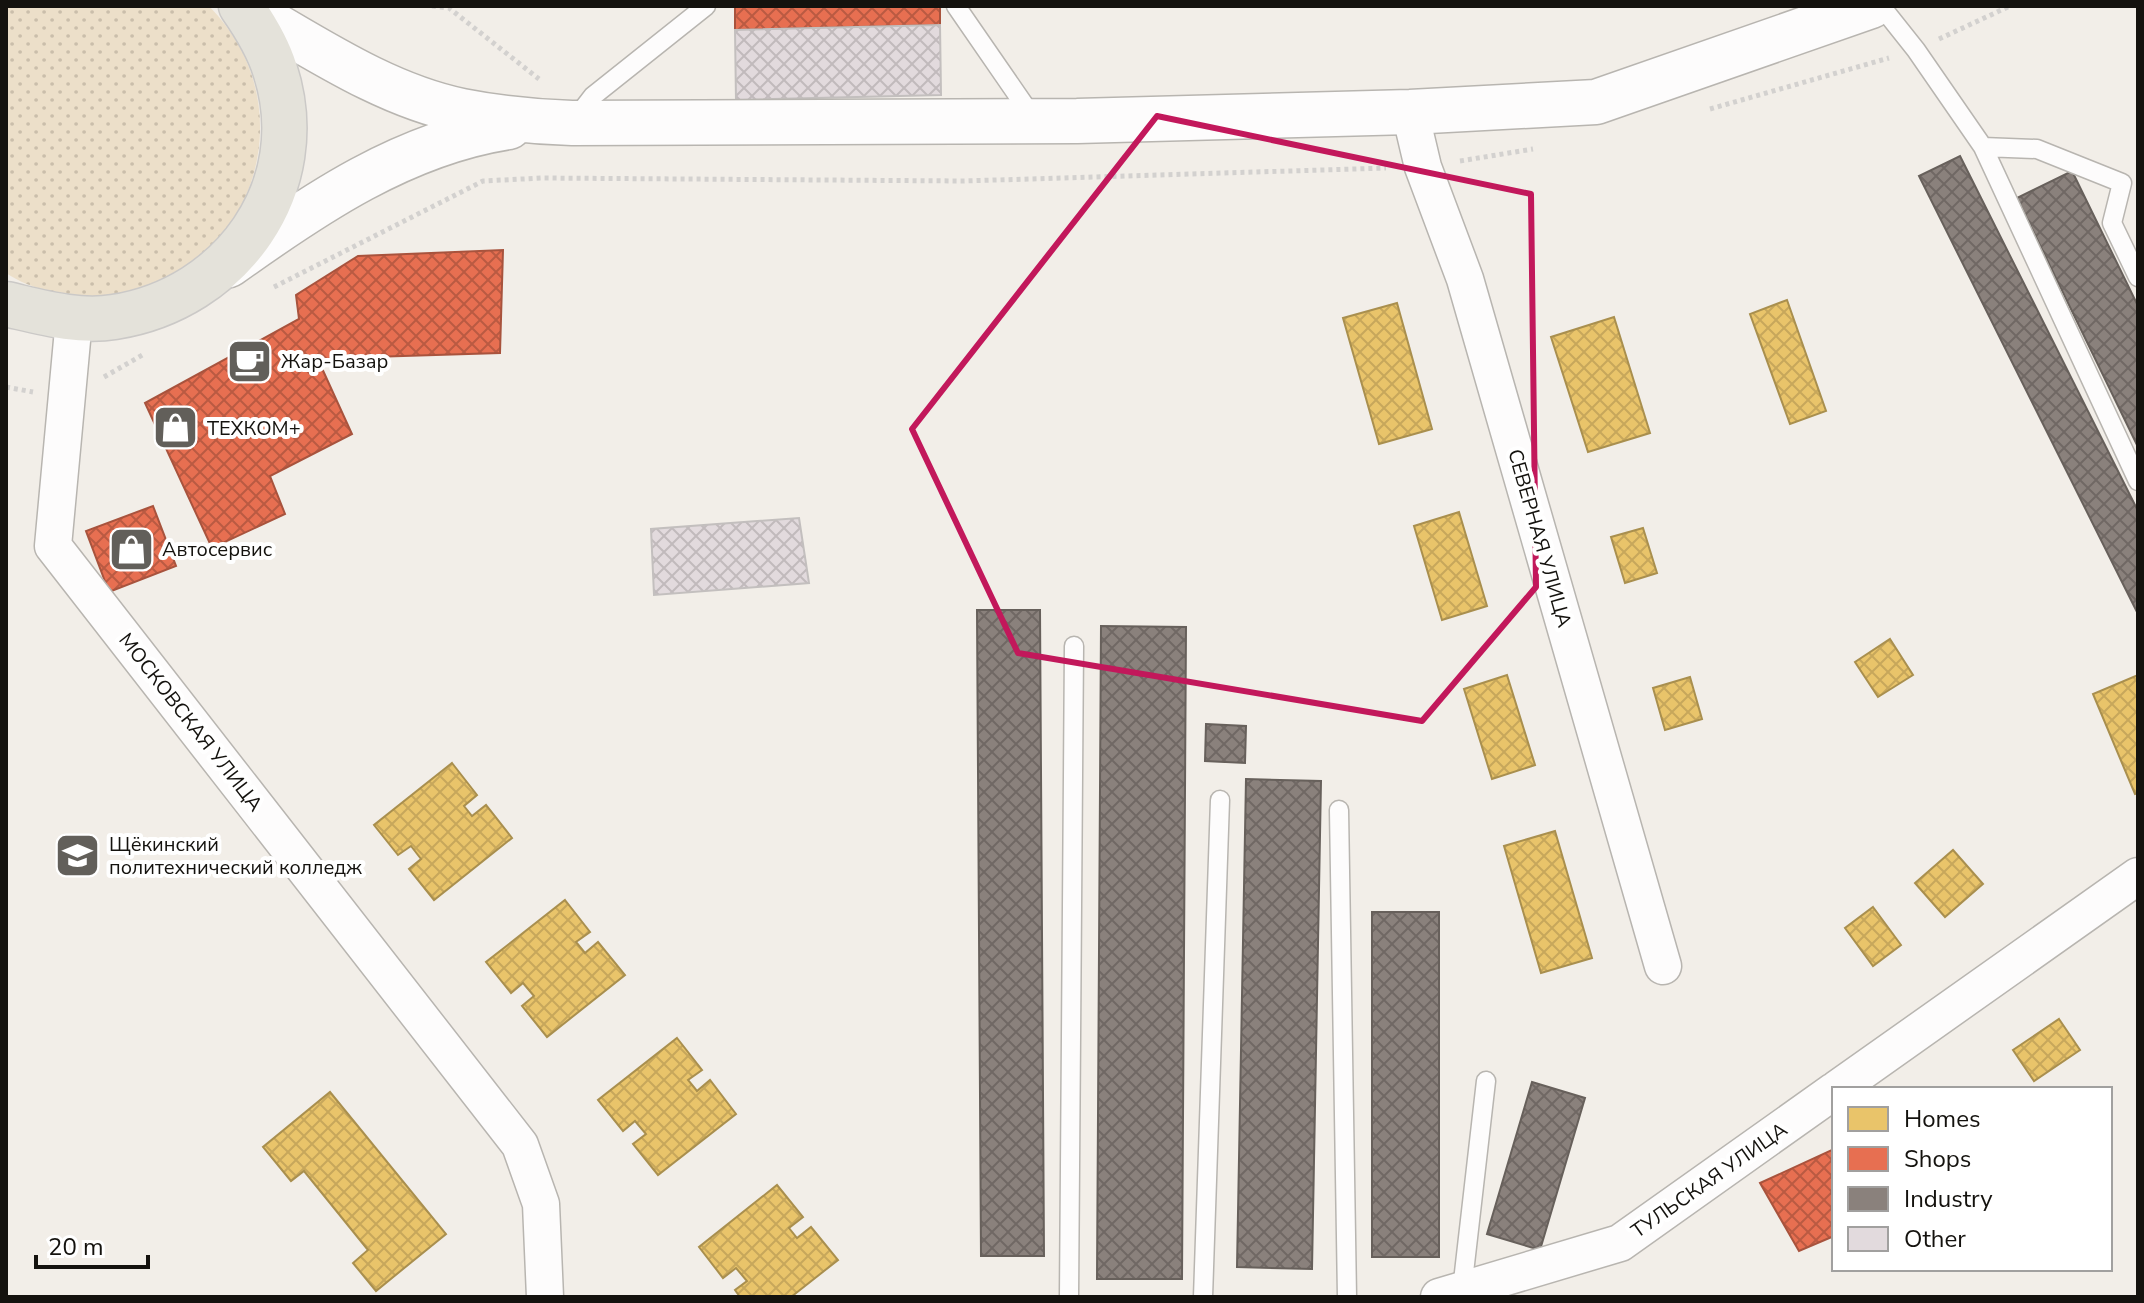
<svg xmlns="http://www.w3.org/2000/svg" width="2144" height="1303" viewBox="0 0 2144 1303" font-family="'Nunito Sans',sans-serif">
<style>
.grass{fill:url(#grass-dots)}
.homes{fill:url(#homes-cross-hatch);stroke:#a98f4e;stroke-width:2}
.shops{fill:url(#shops-cross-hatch);stroke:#a8533d;stroke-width:2}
.industry{fill:url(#industry-cross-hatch);stroke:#67605b;stroke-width:2}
.building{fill:url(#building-cross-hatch);stroke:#c3bfbe;stroke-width:2}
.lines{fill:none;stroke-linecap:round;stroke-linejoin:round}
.service-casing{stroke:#b8b5b0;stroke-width:21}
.minor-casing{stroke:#b8b5b0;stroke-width:39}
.tertiary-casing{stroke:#b8b5b0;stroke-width:47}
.primary-casing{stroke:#cbc9c7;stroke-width:47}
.path{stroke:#d3d1cf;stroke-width:5;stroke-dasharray:4 4;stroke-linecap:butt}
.service{stroke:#fdfcfc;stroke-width:18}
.minor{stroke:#fdfcfc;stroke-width:36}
.tertiary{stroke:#fdfcfc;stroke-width:44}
.primary{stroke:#e4e2da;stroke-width:44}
.marked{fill:none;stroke:#c2185b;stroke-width:6;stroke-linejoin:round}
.labels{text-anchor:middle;stroke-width:8;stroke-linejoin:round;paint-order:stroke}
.poi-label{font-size:20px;fill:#14120e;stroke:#fff;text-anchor:start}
.street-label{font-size:20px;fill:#14120e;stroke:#fff}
</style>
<defs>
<pattern id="grass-dots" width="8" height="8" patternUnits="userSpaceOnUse" patternTransform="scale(2)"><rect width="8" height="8" fill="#ecdfc9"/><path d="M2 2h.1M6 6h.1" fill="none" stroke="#cabeab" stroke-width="1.8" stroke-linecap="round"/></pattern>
<pattern id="homes-cross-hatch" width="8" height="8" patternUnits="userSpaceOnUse" patternTransform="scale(2)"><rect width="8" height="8" fill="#e9c46a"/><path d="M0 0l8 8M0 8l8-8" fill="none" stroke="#c7a75b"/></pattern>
<pattern id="shops-cross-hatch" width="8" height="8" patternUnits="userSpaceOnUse" patternTransform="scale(2)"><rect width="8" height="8" fill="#e76f51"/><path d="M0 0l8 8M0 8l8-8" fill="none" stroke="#ba5a42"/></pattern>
<pattern id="industry-cross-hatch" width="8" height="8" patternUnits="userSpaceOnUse" patternTransform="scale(2)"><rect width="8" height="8" fill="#8a817c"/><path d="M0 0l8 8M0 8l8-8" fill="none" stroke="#706864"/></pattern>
<pattern id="building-cross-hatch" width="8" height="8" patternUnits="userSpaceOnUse" patternTransform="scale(2)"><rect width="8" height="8" fill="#e2dadd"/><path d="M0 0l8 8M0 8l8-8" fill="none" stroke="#c1babc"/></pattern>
</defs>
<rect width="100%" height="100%" fill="#f2eee8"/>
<!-- grass -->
<path class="grass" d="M 6,6 L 209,6 C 315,113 246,293 94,296 C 64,296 31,290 6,273 Z"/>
<!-- homes -->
<path class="homes" d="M 1787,300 L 1826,411 L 1790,424 L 1750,314 Z
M 1397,303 L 1432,429 L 1379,444 L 1343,318 Z
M 1614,317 L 1650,433 L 1588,452 L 1551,337 Z
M 1459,512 L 1487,606 L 1442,620 L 1414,526 Z
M 1643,528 L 1657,573 L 1625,583 L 1611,537 Z
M 1890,639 L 1913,675 L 1878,697 L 1855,662 Z
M 1507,675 L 1535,765 L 1492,779 L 1464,689 Z
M 2138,675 L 2138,793 L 2135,794 L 2093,694 Z
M 1690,677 L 1702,719 L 1665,730 L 1653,688 Z
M 452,763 L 477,795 L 464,806 L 472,816 L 486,805 L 512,838 L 434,900 L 409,869 L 421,859 L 411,846 L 398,855 L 374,825 Z
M 1555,831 L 1592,958 L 1541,973 L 1504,846 Z
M 1953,850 L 1983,884 L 1945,917 L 1915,883 Z
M 565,900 L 590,932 L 576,942 L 585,953 L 598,942 L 625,975 L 547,1037 L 522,1006 L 534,996 L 523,983 L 511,993 L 486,962 Z
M 1873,907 L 1901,945 L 1873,966 L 1845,928 Z
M 2059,1019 L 2080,1050 L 2034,1081 L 2013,1050 Z
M 677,1038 L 702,1070 L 688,1080 L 697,1091 L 710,1080 L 736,1114 L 658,1175 L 633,1144 L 646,1134 L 635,1121 L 623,1131 L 598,1100 Z
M 330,1092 L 446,1234 L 376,1291 L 353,1263 L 368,1250 L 304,1171 L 291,1181 L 263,1147 Z
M 777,1185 L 803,1217 L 789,1228 L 797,1238 L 811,1227 L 838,1260 L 791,1297 L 740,1297 L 735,1290 L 747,1281 L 736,1268 L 723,1278 L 699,1247 Z"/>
<!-- shops -->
<path class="shops" d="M 735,6 L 940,6 L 940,25 L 735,30 Z
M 503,250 L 500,353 L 338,358 L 320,364 L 352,434 L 270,476 L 285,514 L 212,548 L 145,403 L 299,319 L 296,295 L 358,256 Z
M 153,506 L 176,566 L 109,592 L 86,531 Z
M 1834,1149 L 1834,1236 L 1799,1251 L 1760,1183 Z"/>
<!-- industry -->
<path class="industry" d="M 1960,156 L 2138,511 L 2138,614 L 1919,176 Z
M 2072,171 L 2138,306 L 2138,447 L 2017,198 Z
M 977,610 L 1040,610 L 1044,1256 L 981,1256 Z
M 1101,626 L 1186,627 L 1182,1279 L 1097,1279 Z
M 1206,724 L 1246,726 L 1245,763 L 1205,761 Z
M 1246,779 L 1321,781 L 1312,1269 L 1237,1267 Z
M 1372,912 L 1439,912 L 1439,1257 L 1372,1257 Z
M 1532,1082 L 1585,1098 L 1540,1250 L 1487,1234 Z"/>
<!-- building -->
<path class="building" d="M 940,25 L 941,95 L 736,100 L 735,30 Z
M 799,518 L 809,583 L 654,595 L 651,529 Z"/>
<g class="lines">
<defs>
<path id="service" d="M 956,6 L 1034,119
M 1881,6 L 1916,50 L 1983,147 L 2138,481
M 576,118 L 593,96 L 706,6
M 1983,147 L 2037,149 L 2122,183 L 2112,223 L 2138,277
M 1339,810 L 1347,1297
M 1462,1290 L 1486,1081
M 1069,1297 L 1074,646
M 1203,1297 L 1220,800"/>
<path id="minor" d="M 1410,112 L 1423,167 L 1465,279 L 1663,966
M 74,319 L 53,546 L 520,1145 L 541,1204 L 545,1297
M 1837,1089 L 2138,876
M 1439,1297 L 1620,1243 L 1834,1091"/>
<path id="tertiary" d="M 242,6 C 311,45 383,95 462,111 C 498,118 535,122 572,123 L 1077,121 L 1410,112 L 1596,102 L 1871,6
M 229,265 C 314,204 404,143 509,127"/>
<path id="primary" d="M 6,304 C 41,312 78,323 114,317 C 231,299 313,187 275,70 C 268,47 255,26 241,6"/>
</defs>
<!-- service casing -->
<use href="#service" class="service-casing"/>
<!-- minor casing -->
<use href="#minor" class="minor-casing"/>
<!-- tertiary casing -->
<use href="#tertiary" class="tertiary-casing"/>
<!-- primary casing -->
<use href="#primary" class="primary-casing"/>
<!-- path -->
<path class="path" d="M 432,6 L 449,8 L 539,79
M 1939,39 L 2010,6
M 1710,109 L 1889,58
M 1460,161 L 1533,149
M 274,287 L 483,181 L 543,178 L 964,181 L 1386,168
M 104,377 L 144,354
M 6,387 L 33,392"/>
<!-- service -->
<use href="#service" class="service"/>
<!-- minor -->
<use href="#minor" class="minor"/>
<!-- tertiary -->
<use href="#tertiary" class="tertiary"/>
<!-- primary -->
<use href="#primary" class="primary"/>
</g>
<!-- marked area -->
<path class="marked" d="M 1157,116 L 1531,194 L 1536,587 L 1422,721 L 1018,653 L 912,429 Z"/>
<!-- icons -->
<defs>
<symbol id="cafe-square" viewBox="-11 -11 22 22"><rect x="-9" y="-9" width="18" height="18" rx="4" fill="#625f5a" stroke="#fff"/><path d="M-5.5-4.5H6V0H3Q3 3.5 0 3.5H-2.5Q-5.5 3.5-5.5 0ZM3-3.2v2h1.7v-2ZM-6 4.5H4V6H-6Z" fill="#fff"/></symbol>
<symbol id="shop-square" viewBox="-11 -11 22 22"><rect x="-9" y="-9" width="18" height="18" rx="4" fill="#625f5a" stroke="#fff"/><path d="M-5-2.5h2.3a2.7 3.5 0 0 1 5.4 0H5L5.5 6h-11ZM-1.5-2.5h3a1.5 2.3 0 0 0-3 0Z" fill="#fff"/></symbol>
<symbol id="university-square" viewBox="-11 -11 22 22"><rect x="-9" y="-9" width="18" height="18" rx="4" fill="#625f5a" stroke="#fff"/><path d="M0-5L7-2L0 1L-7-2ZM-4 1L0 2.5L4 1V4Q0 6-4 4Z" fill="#fff"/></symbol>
</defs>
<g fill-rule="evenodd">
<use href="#cafe-square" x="224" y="336" width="51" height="51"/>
<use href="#shop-square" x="150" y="402" width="51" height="51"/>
<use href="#shop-square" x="106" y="524" width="51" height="51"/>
<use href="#university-square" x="52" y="830" width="51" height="51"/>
</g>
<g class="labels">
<!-- poi labels -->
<g class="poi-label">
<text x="281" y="368">Жар-Базар</text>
<text x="207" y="435">ТЕХКОМ+</text>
<text x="162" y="556">Автосервис</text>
<text x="109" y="851">Щёкинский<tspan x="109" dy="23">политехнический колледж</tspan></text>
</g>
<!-- street labels -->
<g class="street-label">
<text transform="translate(1540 538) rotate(74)" y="7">СЕВЕРНАЯ УЛИЦА</text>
<text transform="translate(191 722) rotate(52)" y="7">МОСКОВСКАЯ УЛИЦА</text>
<text transform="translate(1709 1180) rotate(-35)" y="7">ТУЛЬСКАЯ УЛИЦА</text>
</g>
</g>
<!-- border -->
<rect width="2144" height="1303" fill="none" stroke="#14120e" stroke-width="16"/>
<!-- legend -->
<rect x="1832" y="1087" width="280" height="184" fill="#ffffff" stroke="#a1a09f" stroke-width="2"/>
<rect x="1848" y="1107" width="40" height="24" fill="#e9c46a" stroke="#a1a09f" stroke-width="2"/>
<text x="1904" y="1127" font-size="24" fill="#14120e">Homes</text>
<rect x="1848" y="1147" width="40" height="24" fill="#e76f51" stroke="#a1a09f" stroke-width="2"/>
<text x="1904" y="1167" font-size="24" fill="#14120e">Shops</text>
<rect x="1848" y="1187" width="40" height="24" fill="#8a817c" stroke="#a1a09f" stroke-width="2"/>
<text x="1904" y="1207" font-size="24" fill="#14120e">Industry</text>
<rect x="1848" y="1227" width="40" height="24" fill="#e2dadd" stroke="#a1a09f" stroke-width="2"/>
<text x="1904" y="1247" font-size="24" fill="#14120e">Other</text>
<!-- scale -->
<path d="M36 1255v12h112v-12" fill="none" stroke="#14120e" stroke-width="4"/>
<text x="48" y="1255" font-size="24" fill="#14120e" stroke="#ffffff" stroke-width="6" paint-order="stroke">20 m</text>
</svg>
